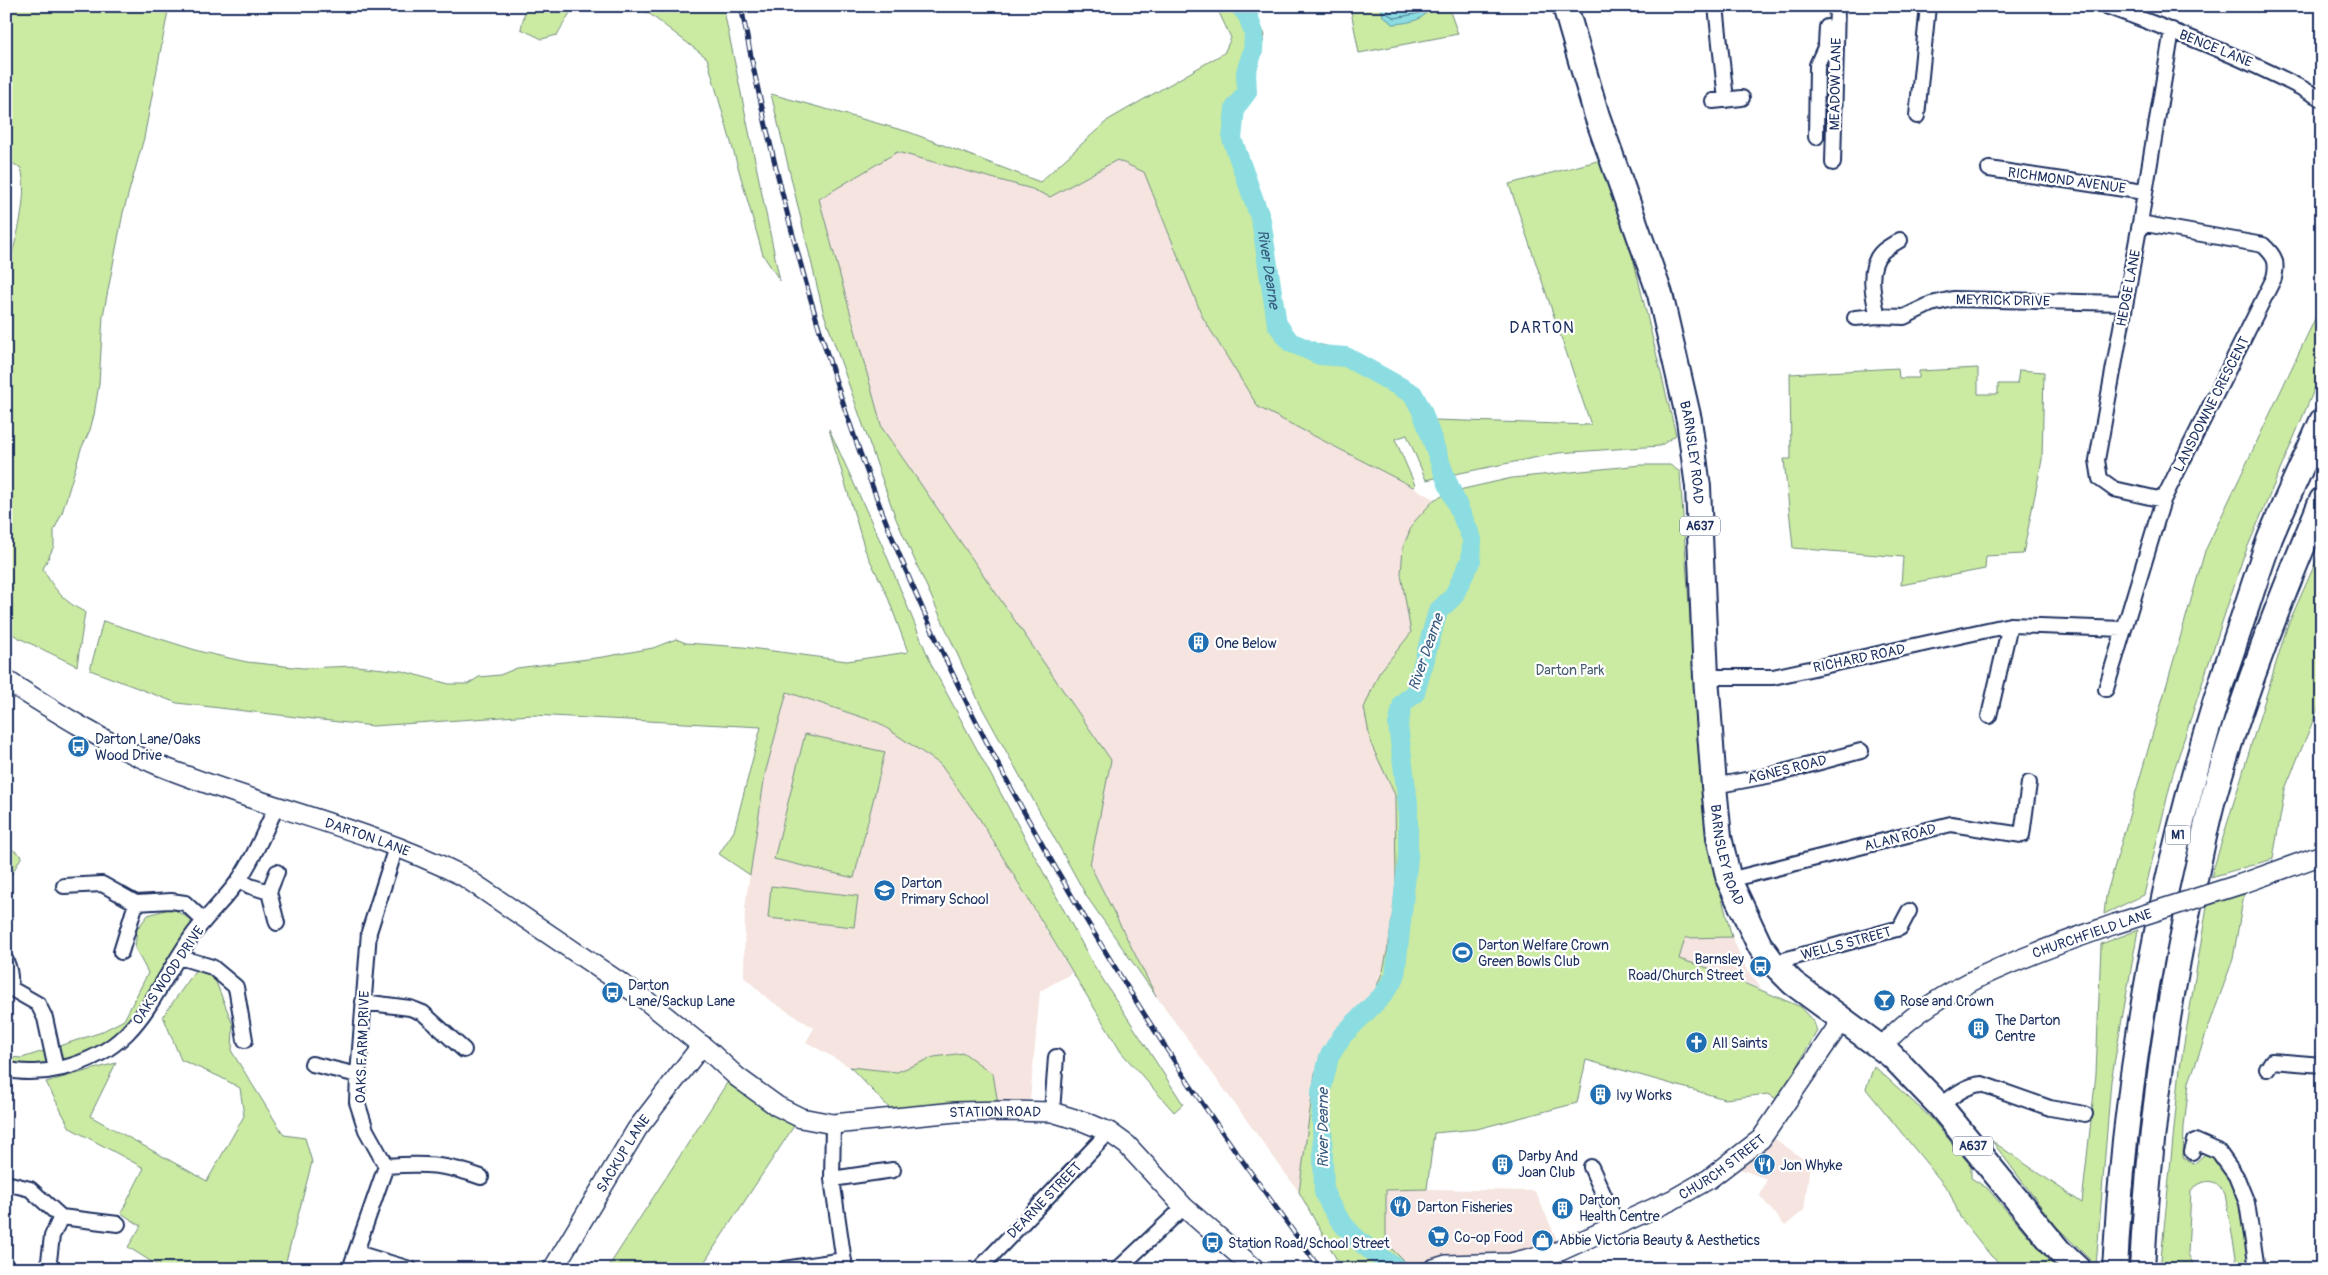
<svg xmlns="http://www.w3.org/2000/svg" width="2328" height="1275" viewBox="0 0 2328 1275" font-family="Pangolin,sans-serif">
<style>
.built{fill:#f5e4df}
.green{fill:#cbeaa2;stroke:#738c80}
.water{fill:#8bdde1;stroke:#5e97ad}
.lines{fill:none;stroke-linecap:round;stroke-linejoin:round}
.shore{stroke:#487592;stroke-width:1}
.river{stroke:#8bdde1;stroke-width:20}
.street-casing{stroke:#1b2f5e;stroke-width:18}
.secondary-casing{stroke:#1b2f5e;stroke-width:22}
.highway-casing{stroke:#1b2f5e;stroke-width:28}
.street{stroke:#fff;stroke-width:14}
.secondary{stroke:#fff;stroke-width:19}
.highway{stroke:#fff;stroke-width:24}
.rail-casing{stroke:#1b2f5e;stroke-width:5}
.rail{stroke:#fff;stroke-width:3;stroke-dasharray:9;stroke-linecap:butt}
.secondary-bridge-casing{stroke:#1b2f5e;stroke-width:22;stroke-linecap:butt}
.secondary-bridge{stroke:#fff;stroke-width:19}
.labels{text-anchor:middle;stroke-width:4.5;stroke-linejoin:round;paint-order:stroke}
.shield{fill:#fff;stroke:#5f6d8e;stroke-width:1}
.shield-label{font-size:12px;font-weight:bold;fill:#1b2f5e}
.street-label{font-size:14px;fill:#1b2f5e;stroke:#fff}
.poi-label{font-size:14px;fill:#1b2f5e;stroke:#fff;text-anchor:start}
.park-label{font-size:14px;fill:#475e6f;stroke:#fff}
.water-label{font-size:15px;font-style:italic;fill:#375a7f;stroke:#fff}
.quarter-label{font-size:16px;letter-spacing:1px;fill:#1b2f5e;stroke:#fff}
</style>
<rect width="100%" height="100%" fill="#fff"/>
<filter id="ink" filterUnits="userSpaceOnUse"><feTurbulence type="fractalNoise" baseFrequency=".02" numOctaves="2"/><feDisplacementMap in="SourceGraphic" scale="10" xChannelSelector="R" yChannelSelector="G"/><feConvolveMatrix kernelMatrix="1 2 1 2 8 2 1 2 1" color-interpolation-filters="sRGB"/></filter>
<g filter="url(#ink)">
<!-- built -->
<path class="built" d="M 897,152 L 1032,189 L 1050,197 L 1117,160 L 1144,172 L 1203,318 L 1258,406 L 1435,499 L 1413,523 L 1401,574 L 1412,633 L 1379,673 L 1371,744 L 1395,795 L 1396,885 L 1389,942 L 1383,971 L 1372,998 L 1331,1041 L 1315,1073 L 1299,1192 L 1156,996 L 1090,865 L 1111,760 L 882,428 L 819,199 Z
M 787,692 L 879,723 L 940,764 L 979,818 L 1072,973 L 1040,991 L 1030,1100 L 998,1104 L 934,1057 L 897,1072 L 850,1067 L 806,1042 L 814,1028 L 768,999 L 744,977 L 745,907 L 765,774 Z
M 1732,937 L 1747,970 L 1762,989 L 1708,968 L 1679,959 L 1685,938 Z
M 1771,1136 L 1810,1164 L 1804,1210 L 1785,1226 L 1760,1196 L 1767,1179 L 1737,1168 Z
M 1427,1189 L 1535,1191 L 1570,1269 L 1481,1269 L 1481,1262 L 1412,1269 L 1386,1243 L 1386,1190 Z"/>
<!-- green -->
<path class="green" d="M 8,6 L 169,6 L 144,138 L 123,213 L 103,316 L 99,384 L 94,415 L 90,430 L 81,449 L 62,513 L 54,530 L 54,546 L 43,569 C 53,588 65,603 85,612 L 77,666 L 19,638 L 6,630 L 6,272 C 16,244 29,196 21,168 L 6,160 Z
M 526,6 L 574,6 L 557,35 L 542,39 L 521,29 Z
M 636,6 L 723,6 L 780,281 L 763,255 L 707,58 L 651,15 Z
M 1216,6 L 1252,6 L 1265,35 L 1254,74 L 1251,94 L 1239,110 L 1239,139 L 1269,220 L 1284,323 L 1298,339 L 1350,352 L 1418,389 L 1434,420 L 1591,425 L 1509,184 L 1601,160 L 1633,258 L 1676,435 L 1660,446 L 1558,453 L 1426,480 L 1407,435 L 1395,439 L 1415,485 L 1413,487 L 1258,407 L 1203,318 L 1144,172 L 1117,160 L 1050,197 L 1032,189 L 897,152 L 819,199 L 882,428 L 1111,760 L 1090,865 L 1156,996 L 1087,897 L 980,704 L 896,519 L 823,311 L 771,94 L 909,132 L 1040,182 L 1108,120 L 1224,53 L 1231,38 Z
M 1350,6 L 1381,6 L 1383,16 L 1428,11 L 1427,6 L 1448,6 L 1458,34 L 1359,53 Z
M 2322,304 L 2322,371 L 2243,558 L 2173,773 L 2144,895 L 2104,914 L 2106,896 L 2205,551 Z
M 1898,368 L 1899,378 L 1919,378 L 1919,371 L 1978,368 L 1978,394 L 1998,394 L 1998,384 L 2017,384 L 2019,370 L 2044,372 L 2042,460 L 2023,554 L 1986,556 L 1985,569 L 1901,585 L 1903,557 L 1793,548 L 1784,459 L 1791,459 L 1790,374 Z
M 829,429 L 883,547 L 932,666 L 1093,964 L 1183,1104 L 1174,1112 L 1121,1052 L 979,818 L 940,764 L 879,723 L 787,692 L 765,774 L 750,875 L 719,854 L 734,831 L 761,727 L 532,715 L 373,726 L 177,703 L 90,670 L 103,621 L 202,652 L 247,662 L 303,668 L 356,666 L 402,671 L 449,684 L 468,684 L 479,677 L 500,675 L 517,668 L 603,657 L 653,648 L 676,639 L 686,643 L 743,647 L 847,661 L 908,652 L 887,595 L 865,550 Z
M 1641,465 L 1670,465 L 1680,472 L 1703,810 L 1709,849 L 1732,937 L 1685,938 L 1679,959 L 1708,968 L 1801,1007 L 1813,1020 L 1817,1031 L 1779,1100 L 1768,1094 L 1725,1099 L 1586,1060 L 1577,1103 L 1477,1129 L 1434,1133 L 1427,1189 L 1386,1190 L 1386,1243 L 1412,1269 L 1342,1269 L 1299,1192 L 1315,1073 L 1331,1041 L 1372,998 L 1383,971 L 1389,942 L 1396,885 L 1395,795 L 1371,744 L 1364,708 L 1379,673 L 1411,633 L 1401,574 L 1403,547 L 1413,523 L 1435,499 L 1459,490 L 1512,478 Z
M 2322,548 L 2322,699 L 2285,789 L 2273,859 L 2211,877 L 2287,627 Z
M 805,734 L 885,752 L 854,878 L 774,859 Z
M 6,845 L 22,856 L 6,884 Z
M 771,886 L 858,896 L 854,927 L 768,918 Z
M 2244,894 L 2233,959 L 2189,1082 L 2184,1127 L 2183,1158 L 2194,1164 L 2205,1154 C 2240,1166 2246,1237 2251,1269 L 2238,1269 L 2225,1194 C 2216,1178 2205,1178 2191,1190 L 2188,1254 L 2196,1269 L 2160,1269 L 2180,1068 L 2207,906 Z
M 172,908 L 191,920 L 191,927 C 168,963 139,1023 102,1045 C 94,1050 83,1053 74,1056 C 51,1064 30,1067 6,1063 L 6,1057 L 22,1058 L 99,1033 L 124,1020 L 148,973 L 135,948 L 137,929 L 148,915 Z
M 2138,930 L 2111,1081 L 2096,1266 L 2054,1224 L 1992,1141 L 2082,1203 L 2096,1074 L 2101,944 Z
M 196,970 L 214,977 L 233,1025 L 232,1052 L 284,1135 L 305,1138 L 312,1162 L 284,1269 L 163,1269 L 128,1247 L 141,1226 L 121,1213 L 144,1168 L 70,1128 L 46,1082 L 116,1063 L 90,1116 L 207,1181 L 244,1116 L 240,1088 L 220,1077 L 181,1060 L 163,1016 Z
M 964,1053 L 993,1074 L 998,1104 L 896,1115 L 850,1067 L 897,1072 L 934,1057 Z
M 1874,1066 L 1931,1118 L 1971,1166 L 1971,1178 L 1987,1188 L 2057,1269 L 2006,1269 L 1991,1256 L 1960,1217 L 1949,1191 L 1866,1089 Z
M 727,1083 L 794,1126 L 700,1269 L 607,1269 Z"/>
<!-- water -->
<path class="water" d="M 1381,6 L 1427,6 C 1429,21 1405,23 1393,24 L 1383,16 Z"/>
<g class="lines">
<!-- shore -->
<path class="shore" d="M 1386,6 L 1388,14 L 1395,18 L 1420,13 L 1423,6"/>
<!-- river -->
<path class="river" id="s1" d="M 1240,6 L 1248,16 L 1254,34 L 1253,51 L 1246,72 L 1247,92 L 1235,108 L 1232,139 L 1261,220 L 1277,324 L 1290,342 L 1320,355 L 1346,357 L 1413,394 L 1422,411 L 1446,479 L 1472,539 L 1471,560 L 1453,597 L 1438,611 L 1415,693 L 1403,703 L 1398,725 L 1408,804 L 1408,857 L 1395,977 L 1382,996 L 1342,1036 L 1329,1057 L 1321,1092 L 1324,1192 C 1340,1230 1364,1247 1398,1269"/>
<defs>
<path id="street" d="M 1716,6 L 1726,100
M 2106,6 C 2180,33 2253,61 2322,99
M 1713,101 L 1742,98
M 1917,116 L 1928,6
M 1816,137 L 1817,65 L 1826,45 L 1827,27
M 1833,163 L 1837,6
M 1989,169 L 2144,192
M 1878,316 C 1873,297 1866,266 1883,251 C 1888,247 1895,243 1900,240
M 1855,318 L 1878,316 L 1904,317 L 1931,304 L 1953,299 L 2124,303
M 2163,500 L 2114,489 L 2100,479 L 2097,460 L 2140,223 L 2172,30
M 1706,677 L 1773,677 L 2010,625 L 2123,629
M 2106,689 L 2163,500 L 2274,278 C 2278,262 2275,256 2263,245 L 2140,223
M 1989,716 L 2010,625
M 1714,786 L 1772,775 L 1861,751
M 277,872 L 269,892 L 277,923
M 239,880 L 250,886 L 269,892
M 1729,880 L 1951,824 L 2022,835 L 2029,783
M 64,886 L 102,884 L 136,903 L 171,901 L 185,903 L 204,921
M 121,952 L 136,903
M 179,957 L 212,967 L 236,987 L 245,1040
M 6,961 C 10,970 11,977 10,988 L 6,990
M 1773,963 L 1900,928 L 1909,911
M 10,988 L 38,1004 L 45,1018 L 56,1069
M 363,1002 L 410,1008 L 423,1013 L 464,1050
M 312,1064 L 358,1075
M 6,1069 C 23,1074 47,1072 63,1068 C 139,1049 150,997 190,939 C 204,918 224,901 238,881 C 255,857 264,831 277,806
M 2267,1069 L 2272,1061 L 2322,1065
M 1940,1106 C 1953,1096 1966,1085 1982,1084 L 2050,1108 L 2085,1114
M 1052,1112 L 1056,1057
M 833,1124 L 832,1179 L 845,1269
M 2192,1152 L 2195,1141 L 2218,1151 L 2236,1176 L 2247,1203 L 2257,1269
M 386,1166 C 423,1163 446,1164 481,1177
M 1591,1167 L 1618,1226
M 832,1179 L 893,1170
M 6,1183 L 30,1189 L 61,1217 L 118,1224
M 357,1253 L 410,1269
M 48,1269 L 52,1236 L 61,1217
M 350,1269 L 386,1166 L 366,1130 L 357,1102 L 358,1075 L 369,932 L 396,847
M 784,1269 L 844,1260
M 979,1269 L 1109,1132
M 1118,1269 L 1184,1207"/>
<g id="secondary">
<path id="s2" d="M 6,680 C 54,711 105,743 158,765 C 258,806 366,827 463,876 L 643,998 L 710,1052 L 737,1077 L 777,1106 L 801,1118 L 833,1124 L 956,1112 L 1006,1111 L 1052,1112 L 1085,1122 L 1109,1132 L 1127,1145 L 1184,1207 L 1255,1269"/>
<path d="M 2241,884 L 2322,855"/>
<path d="M 1882,1047 C 1932,986 2042,950 2115,924"/>
<path id="s3" d="M 553,1269 L 637,1129 L 702,1045"/>
<path id="s4" d="M 1433,1269 L 1446,1265 L 1511,1263 L 1560,1251 L 1672,1200 L 1709,1179 L 1761,1139 L 1842,1020"/>
</g>
<g id="highway">
<path id="s5" d="M 1565,6 L 1597,116 L 1660,294 L 1689,420 L 1698,487 L 1706,677 L 1714,786 L 1719,837 L 1729,880 L 1759,944 L 1773,963 L 1793,983 L 1892,1056 L 1940,1106 L 2059,1251 L 2078,1269"/>
<path d="M 2115,1269 C 2126,1049 2167,839 2239,630 C 2249,600 2259,568 2270,538 C 2286,499 2305,460 2322,421"/>
<path d="M 2142,1269 C 2149,1135 2166,1004 2196,874 C 2202,847 2207,819 2215,792 C 2243,693 2282,595 2322,500"/>
</g>
</defs>
<!-- street casing -->
<use href="#street" class="street-casing"/>
<!-- secondary casing -->
<use href="#secondary" class="secondary-casing"/>
<!-- highway casing -->
<use href="#highway" class="highway-casing"/>
<!-- street -->
<use href="#street" class="street"/>
<!-- secondary -->
<use href="#secondary" class="secondary"/>
<!-- highway -->
<use href="#highway" class="highway"/>
<defs>
<path id="rail" d="M 741,6 C 777,194 826,377 899,554 C 976,740 1079,916 1190,1085 C 1231,1147 1277,1208 1320,1269"/>
</defs>
<!-- rail casing -->
<use href="#rail" class="rail-casing"/>
<!-- rail -->
<use href="#rail" class="rail"/>
<defs>
<path id="secondary-bridge" d="M 2115,924 L 2241,884"/>
</defs>
<!-- secondary-bridge casing -->
<use href="#secondary-bridge" class="secondary-bridge-casing"/>
<!-- secondary-bridge -->
<use href="#secondary-bridge" class="secondary-bridge"/>
</g>
</g>
<!-- icons -->
<defs>
<symbol id="building-disc" viewBox="-11 -11 22 22"><circle r="9.5" fill="#1f6fb2" stroke="#fff"/><path d="M-4-6H4V6H1V3H-1V6H-4ZM-2.5-4.3h1.7v1.8h-1.7ZM.8-4.3h1.7v1.8H.8ZM-2.5-1h1.7V.8h-1.7ZM.8-1h1.7V.8H.8Z" fill="#fff"/></symbol>
<symbol id="bus-disc" viewBox="-11 -11 22 22"><circle r="9.5" fill="#1f6fb2" stroke="#fff"/><path d="M-5-6H5V4H4V6H2V4H-2V6H-4V4H-5ZM-3.5-4V0h7V-4ZM-3.5 1.2v1.5H-2V1.2ZM2 1.2v1.5H3.5V1.2Z" fill="#fff"/></symbol>
<symbol id="school-disc" viewBox="-11 -11 22 22"><circle r="9.5" fill="#1f6fb2" stroke="#fff"/><path d="M0-5L7-2L0 1L-7-2ZM-4 1L0 2.5L4 1V4Q0 6-4 4Z" fill="#fff"/></symbol>
<symbol id="stadium-disc" viewBox="-11 -11 22 22"><circle r="9.5" fill="#1f6fb2" stroke="#fff"/><path d="M0-5a6.5 5 0 1 0 0 10a6.5 5 0 1 0 0-10ZM-3.5-1.8h7v3.6h-7Z" fill="#fff"/></symbol>
<symbol id="bar-disc" viewBox="-11 -11 22 22"><circle r="9.5" fill="#1f6fb2" stroke="#fff"/><path d="M-6-5H6L.8 .8V4.5H3.5V6h-7V4.5H-.8V.8Z" fill="#fff"/></symbol>
<symbol id="church-disc" viewBox="-11 -11 22 22"><circle r="9.5" fill="#1f6fb2" stroke="#fff"/><path d="M-1.2-6h2.4v3.5h3.3v2.4h-3.3V6h-2.4V-.1h-3.3v-2.4h3.3Z" fill="#fff"/></symbol>
<symbol id="restaurant-disc" viewBox="-11 -11 22 22"><circle r="9.5" fill="#1f6fb2" stroke="#fff"/><path d="M-5-6h1v4h1v-4h1v4h1v-4h1v5L-1.5 .5V6h-2V.5L-5-1ZM5-6V6H3V1.5H1.5Q1.5-4 5-6Z" fill="#fff"/></symbol>
<symbol id="supermarket-disc" viewBox="-11 -11 22 22"><circle r="9.5" fill="#1f6fb2" stroke="#fff"/><path d="M-6-5.5h2.5l.6 2H6L4.5 2H-2.5L-4.4-4H-6ZM-1.5 3.2a1.3 1.3 0 1 0 .1 0ZM3 3.2a1.3 1.3 0 1 0 .1 0Z" fill="#fff"/></symbol>
<symbol id="shop-disc" viewBox="-11 -11 22 22"><circle r="9.5" fill="#1f6fb2" stroke="#fff"/><path d="M-5-2.5h2.3a2.7 3.5 0 0 1 5.4 0H5L5.5 6h-11ZM-1.5-2.5h3a1.5 2.3 0 0 0-3 0Z" fill="#fff"/></symbol>
</defs>
<g fill-rule="evenodd">
<use href="#building-disc" x="1186" y="630" width="25" height="25"/>
<use href="#bus-disc" x="66" y="734" width="25" height="25"/>
<use href="#school-disc" x="872" y="878" width="25" height="25"/>
<use href="#stadium-disc" x="1450" y="940" width="25" height="25"/>
<use href="#bus-disc" x="1748" y="954" width="25" height="25"/>
<use href="#bus-disc" x="600" y="980" width="25" height="25"/>
<use href="#bar-disc" x="1872" y="988" width="25" height="25"/>
<use href="#building-disc" x="1966" y="1016" width="25" height="25"/>
<use href="#church-disc" x="1684" y="1030" width="25" height="25"/>
<use href="#building-disc" x="1588" y="1082" width="25" height="25"/>
<use href="#building-disc" x="1490" y="1152" width="25" height="25"/>
<use href="#restaurant-disc" x="1752" y="1152" width="25" height="25"/>
<use href="#restaurant-disc" x="1388" y="1194" width="25" height="25"/>
<use href="#building-disc" x="1550" y="1196" width="25" height="25"/>
<use href="#supermarket-disc" x="1426" y="1224" width="25" height="25"/>
<use href="#shop-disc" x="1530" y="1228" width="25" height="25"/>
<use href="#bus-disc" x="1200" y="1230" width="25" height="25"/>
</g>
<g class="labels">
<!-- shield labels -->
<g class="shield">
<rect x="1680" y="516.5" width="40" height="19" rx="4"/>
<rect x="2165.5" y="825.5" width="25" height="19" rx="4"/>
<rect x="1953" y="1136.5" width="40" height="19" rx="4"/>
</g>
<g class="shield-label">
<text x="1700" y="530">A637</text>
<text x="2178" y="839">M1</text>
<text x="1973" y="1150">A637</text>
</g>
<!-- street labels -->
<g class="street-label">
<text transform="translate(2216 48) rotate(22)" y="5">BENCE LANE</text>
<text transform="translate(1835 84) rotate(-89)" y="5">MEADOW LANE</text>
<text transform="translate(2067 180) rotate(8)" y="5">RICHMOND AVENUE</text>
<text transform="translate(2128 288) rotate(-79)" y="5">HEDGE LANE</text>
<text transform="translate(2003 300) rotate(1)" y="5">MEYRICK DRIVE</text>
<text transform="translate(2211 404) rotate(-63)" y="5">LANSDOWNE CRESCENT</text>
<text dy="5" stroke="none"><textPath href="#s5" startOffset="465">BARNSLEY ROAD</textPath></text>
<text transform="translate(1859 658) rotate(-12)" y="5">RICHARD ROAD</text>
<text transform="translate(1787 769) rotate(-14)" y="5">AGNES ROAD</text>
<text dy="5" stroke="none"><textPath href="#s2" startOffset="396">DARTON LANE</textPath></text>
<text transform="translate(1900 837) rotate(-14)" y="5">ALAN ROAD</text>
<text dy="5" stroke="none"><textPath href="#s5" startOffset="870">BARNSLEY ROAD</textPath></text>
<text transform="translate(2092 933) rotate(-19)" y="5">CHURCHFIELD LANE</text>
<text transform="translate(1846 943) rotate(-15)" y="5">WELLS STREET</text>
<text transform="translate(168 975) rotate(-56)" y="5">OAKS WOOD DRIVE</text>
<text transform="translate(362 1047) rotate(-88)" y="5">OAKS FARM DRIVE</text>
<text dy="5" stroke="none"><textPath href="#s2" startOffset="1111">STATION ROAD</textPath></text>
<text dy="5" stroke="none"><textPath href="#s3" startOffset="135">SACKUP LANE</textPath></text>
<text dy="5" stroke="none"><textPath href="#s4" startOffset="312">CHURCH STREET</textPath></text>
<text transform="translate(1044 1200) rotate(-46)" y="5">DEARNE STREET</text>
</g>
<!-- poi labels -->
<g class="poi-label">
<text x="1215" y="648">One Below</text>
<text x="95" y="744">Darton Lane/Oaks<tspan x="95" dy="16">Wood Drive</tspan></text>
<text x="901" y="888">Darton<tspan x="901" dy="16">Primary School</tspan></text>
<text x="1478" y="950">Darton Welfare Crown<tspan x="1478" dy="16">Green Bowls Club</tspan></text>
<text x="1744" y="964" text-anchor="end">Barnsley<tspan x="1744" dy="16">Road/Church Street</tspan></text>
<text x="628" y="990">Darton<tspan x="628" dy="16">Lane/Sackup Lane</tspan></text>
<text x="1900" y="1006">Rose and Crown</text>
<text x="1995" y="1025">The Darton<tspan x="1995" dy="16">Centre</tspan></text>
<text x="1712" y="1048">All Saints</text>
<text x="1616" y="1100">Ivy Works</text>
<text x="1518" y="1161">Darby And<tspan x="1518" dy="16">Joan Club</tspan></text>
<text x="1780" y="1170">Jon Whyke</text>
<text x="1579" y="1205">Darton<tspan x="1579" dy="16">Health Centre</tspan></text>
<text x="1417" y="1212">Darton Fisheries</text>
<text x="1454" y="1242">Co-op Food</text>
<text x="1559" y="1245">Abbie Victoria Beauty &amp; Aesthetics</text>
<text x="1228" y="1248">Station Road/School Street</text>
</g>
<!-- park labels -->
<g class="park-label">
<text x="1570" y="675">Darton Park</text>
</g>
<!-- water labels -->
<g class="water-label">
<text dy="5" stroke="none"><textPath href="#s1" startOffset="278">River Dearne</textPath></text>
<text transform="translate(1426 652) rotate(-71)" y="5">River Dearne</text>
<text transform="translate(1323 1128) rotate(-90)" y="5">River Dearne</text>
</g>
<!-- quarter labels -->
<g class="quarter-label">
<text x="1542" y="333">DARTON</text>
</g>
</g>
<!-- margin -->
<rect width="2328" height="1275" fill="none" stroke="#fff" stroke-width="25"/>
<rect x="12" y="12" width="2303" height="1250" fill="none" stroke="#1b2f5e" stroke-width="2" filter="url(#ink)"/>
</svg>
